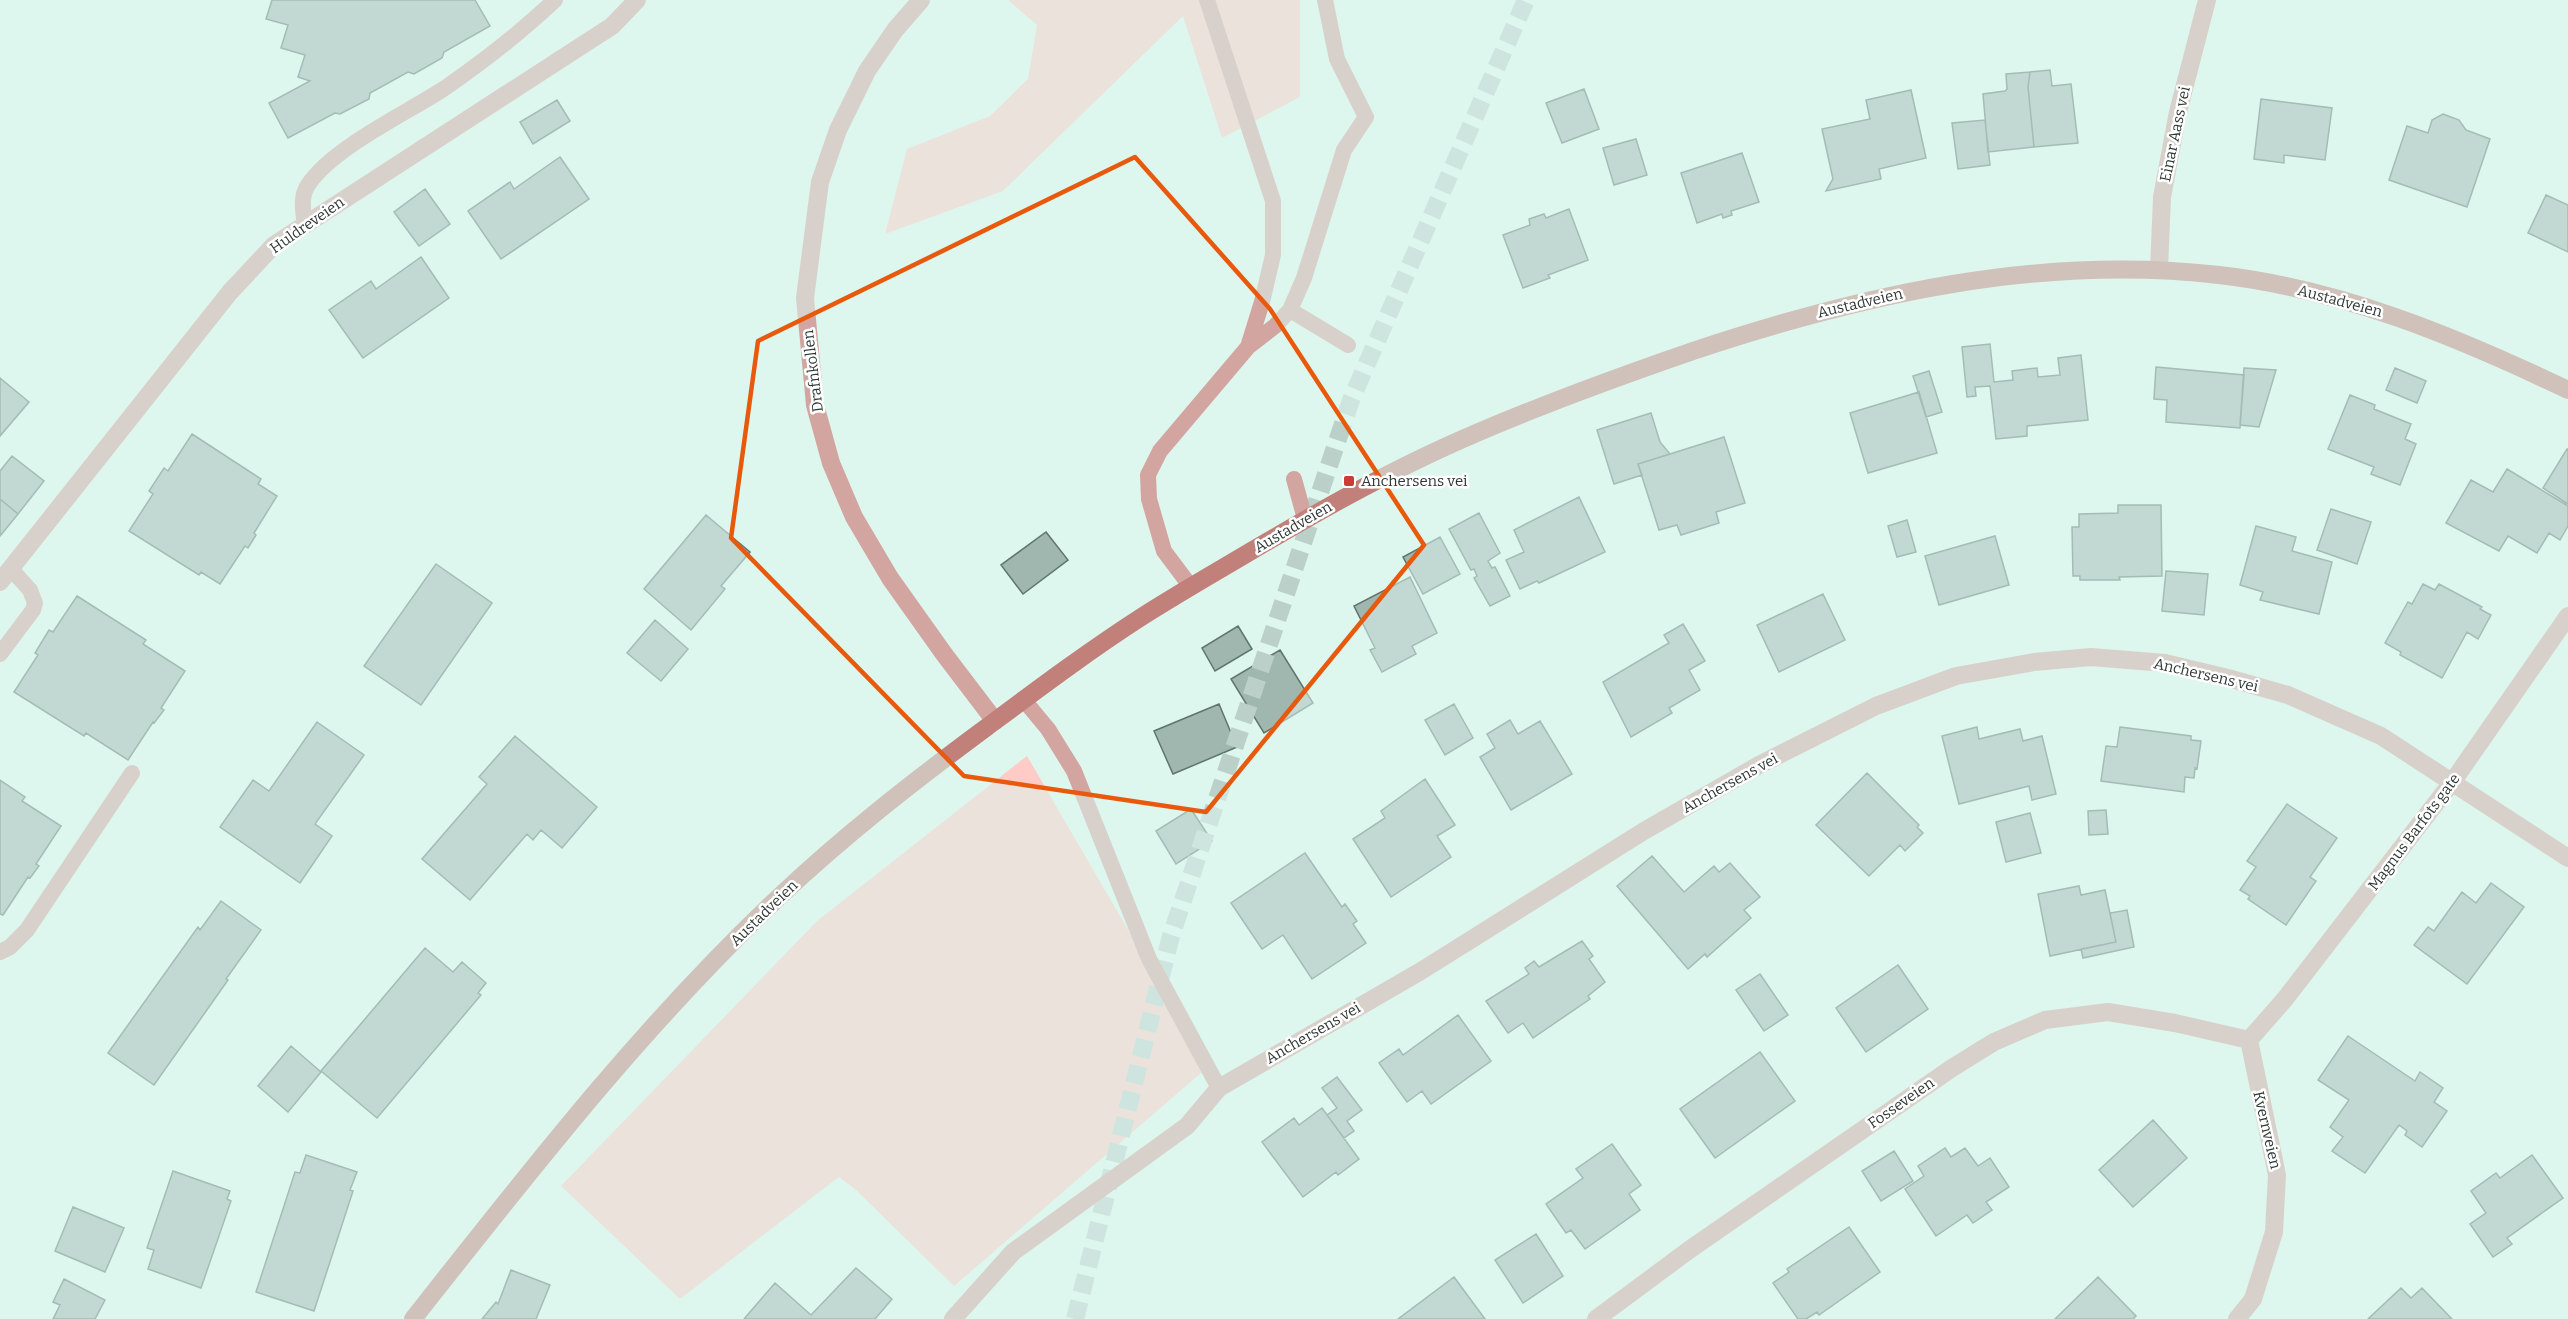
<svg xmlns="http://www.w3.org/2000/svg" width="2568" height="1319" viewBox="0 0 2568 1319" font-family="Bitter,serif">
<style>
.green{fill:#fecbc6}
.building{fill:#9fb7af;stroke:#5e756d;stroke-width:1.5}
.lines{fill:none;stroke-linecap:round;stroke-linejoin:round}
.highway-tunnel{stroke:#bad0c9;stroke-width:18;stroke-dasharray:18 9;stroke-linecap:butt}
.lane{stroke:#d3a5a0;stroke-width:16}
.street{stroke:#d3a5a0;stroke-width:18}
.secondary{stroke:#c1807a;stroke-width:18}
.marked{fill:none;stroke:#e8590c;stroke-width:4.5;stroke-linejoin:round}
.poi-dot{fill:#ca3b3a;stroke:#fff;stroke-width:2}
.labels{text-anchor:middle;stroke-width:5;stroke-linejoin:round;paint-order:stroke}
.street-label{font-size:15px;fill:#2f3835;stroke:#fff}
.poi-label{font-size:15px;fill:#2f3835;stroke:#fff;text-anchor:start}
</style>
<rect width="100%" height="100%" fill="#ddf6ee"/>
<!-- green -->
<path class="green" d="M 1008,0 L 1300,0 L 1300,97 L 1222,138 L 1183,16 L 1003,191 L 885,234 L 907,149 L 990,116 L 1028,79 L 1037,25 Z
M 1027,756 L 1208,1067 L 954,1286 L 856,1190 L 839,1177 L 680,1299 L 561,1186 L 817,921 Z"/>
<!-- building -->
<path class="building" d="M 272,0 L 475,0 L 490,26 L 444,52 L 442,58 L 414,74 L 408,72 L 370,93 L 369,99 L 340,114 L 335,113 L 288,138 L 269,103 L 310,81 L 298,77 L 305,55 L 281,48 L 288,25 L 266,19 Z
M 2050,70 L 2052,86 L 2071,84 L 2078,143 L 2034,147 L 2028,87 L 2030,72 Z
M 2030,72 L 2028,87 L 2034,147 L 1988,152 L 1983,94 L 2005,91 L 2007,89 L 2006,74 Z
M 1584,89 L 1599,129 L 1562,143 L 1546,103 Z
M 1911,90 L 1926,158 L 1879,169 L 1881,179 L 1826,191 L 1833,179 L 1822,129 L 1870,119 L 1866,100 Z
M 2261,99 L 2332,108 L 2325,160 L 2284,155 L 2284,163 L 2254,159 Z
M 557,100 L 570,121 L 533,144 L 520,122 Z
M 2443,114 L 2459,120 L 2466,130 L 2490,139 L 2467,207 L 2389,180 L 2407,126 L 2428,133 L 2432,120 Z
M 1985,120 L 1990,165 L 1958,169 L 1952,123 Z
M 1636,139 L 1647,175 L 1614,185 L 1603,148 Z
M 1742,153 L 1759,202 L 1731,211 L 1732,215 L 1723,218 L 1722,214 L 1697,223 L 1681,173 Z
M 560,157 L 589,199 L 501,259 L 468,211 L 510,182 L 514,189 Z
M 425,189 L 450,224 L 419,246 L 394,212 Z
M 2546,195 L 2568,205 L 2568,252 L 2528,233 Z
M 1569,209 L 1588,260 L 1548,275 L 1550,278 L 1523,288 L 1503,235 L 1530,225 L 1529,219 L 1544,214 L 1546,218 Z
M 421,257 L 449,298 L 363,358 L 329,310 L 371,281 L 376,289 Z
M 1990,344 L 1994,382 L 2013,380 L 2012,371 L 2037,368 L 2038,377 L 2060,375 L 2058,358 L 2081,355 L 2088,420 L 2027,426 L 2027,436 L 1996,439 L 1990,386 L 1975,387 L 1976,396 L 1967,397 L 1962,347 Z
M 2156,367 L 2244,375 L 2240,428 L 2166,422 L 2167,400 L 2154,399 Z
M 2244,368 L 2276,370 L 2259,427 L 2240,425 Z
M 2395,368 L 2426,381 L 2417,403 L 2386,390 Z
M 1929,371 L 1942,412 L 1926,417 L 1913,376 Z
M 0,378 L 29,402 L 0,436 Z
M 1919,392 L 1937,453 L 1868,473 L 1850,413 Z
M 2350,395 L 2375,405 L 2374,409 L 2411,424 L 2405,439 L 2416,444 L 2400,485 L 2371,474 L 2374,467 L 2328,449 Z
M 1651,413 L 1660,442 L 1670,454 L 1638,464 L 1642,475 L 1614,484 L 1597,430 Z
M 192,434 L 261,479 L 258,484 L 277,496 L 254,533 L 256,535 L 248,548 L 245,546 L 220,584 L 201,572 L 199,575 L 129,531 L 153,494 L 149,491 L 164,468 L 168,471 Z
M 1724,437 L 1745,503 L 1716,512 L 1719,523 L 1681,535 L 1677,525 L 1659,530 L 1638,464 Z
M 2567,449 L 2568,449 L 2568,504 L 2543,488 Z
M 12,456 L 44,481 L 18,514 L 0,499 L 0,471 Z
M 2507,469 L 2568,506 L 2568,526 L 2560,540 L 2549,533 L 2537,553 L 2508,536 L 2499,551 L 2446,523 L 2471,480 L 2493,492 Z
M 1579,497 L 1605,552 L 1539,583 L 1537,581 L 1520,589 L 1506,560 L 1524,552 L 1514,530 Z
M 0,499 L 18,514 L 0,536 Z
M 2118,505 L 2161,505 L 2162,576 L 2119,577 L 2120,580 L 2080,580 L 2080,576 L 2073,576 L 2072,527 L 2079,527 L 2079,514 L 2118,513 Z
M 2331,509 L 2371,522 L 2357,564 L 2317,550 Z
M 1479,513 L 1500,553 L 1488,561 L 1492,568 L 1495,567 L 1510,596 L 1490,606 L 1474,578 L 1477,576 L 1474,569 L 1471,570 L 1449,529 Z
M 706,515 L 750,552 L 721,586 L 725,589 L 691,630 L 644,589 Z
M 1907,520 L 1916,552 L 1897,557 L 1888,526 Z
M 2256,526 L 2296,537 L 2292,551 L 2332,562 L 2319,614 L 2260,600 L 2263,592 L 2240,585 Z
M 1046,532 L 1068,560 L 1023,594 L 1001,565 Z
M 1995,536 L 2009,585 L 1939,605 L 1925,556 Z
M 1440,537 L 1460,574 L 1423,594 L 1403,557 Z
M 436,564 L 492,603 L 421,705 L 364,666 Z
M 2166,571 L 2208,574 L 2204,615 L 2162,611 Z
M 1410,577 L 1437,633 L 1412,646 L 1416,654 L 1382,672 L 1370,650 L 1375,648 L 1354,606 Z
M 2423,584 L 2435,590 L 2439,584 L 2482,607 L 2480,609 L 2491,615 L 2478,639 L 2467,632 L 2442,678 L 2400,655 L 2401,652 L 2385,643 L 2408,602 L 2412,604 Z
M 1823,594 L 1845,640 L 1779,672 L 1757,625 Z
M 77,596 L 146,640 L 143,644 L 185,671 L 161,708 L 164,710 L 154,723 L 153,722 L 128,760 L 86,733 L 84,736 L 14,692 L 38,655 L 35,653 L 49,630 L 53,632 Z
M 655,620 L 688,649 L 661,681 L 627,653 Z
M 1683,624 L 1705,661 L 1689,670 L 1700,690 L 1669,708 L 1672,713 L 1631,737 L 1603,682 L 1669,643 L 1664,635 Z
M 1238,626 L 1252,649 L 1215,671 L 1202,648 Z
M 1280,650 L 1313,703 L 1264,733 L 1231,679 Z
M 1219,704 L 1237,747 L 1173,774 L 1154,731 Z
M 1454,704 L 1473,738 L 1445,755 L 1425,720 Z
M 1510,720 L 1518,734 L 1540,721 L 1572,774 L 1511,810 L 1480,757 L 1495,748 L 1487,734 Z
M 317,722 L 364,755 L 315,824 L 332,836 L 300,883 L 220,827 L 253,780 L 269,791 Z
M 1977,727 L 1979,739 L 2020,729 L 2023,741 L 2042,736 L 2056,794 L 2032,800 L 2029,786 L 1959,804 L 1942,736 Z
M 2120,727 L 2191,736 L 2191,740 L 2201,741 L 2197,769 L 2195,768 L 2194,778 L 2185,777 L 2184,792 L 2101,781 L 2106,746 L 2117,747 Z
M 515,736 L 597,807 L 562,848 L 541,830 L 533,840 L 527,834 L 470,900 L 422,859 L 487,784 L 479,777 Z
M 1867,773 L 1919,825 L 1917,827 L 1923,833 L 1905,851 L 1900,845 L 1869,876 L 1816,825 Z
M 1425,779 L 1455,825 L 1437,836 L 1451,857 L 1391,897 L 1353,839 L 1385,818 L 1381,811 Z
M 0,780 L 25,797 L 22,801 L 61,826 L 36,864 L 39,866 L 30,878 L 28,877 L 3,915 L 0,914 Z
M 2287,804 L 2337,838 L 2310,877 L 2316,881 L 2286,925 L 2248,899 L 2250,896 L 2240,890 L 2256,867 L 2247,861 Z
M 1191,809 L 1212,841 L 1176,864 L 1156,831 Z
M 2106,810 L 2108,834 L 2089,835 L 2088,811 Z
M 2030,813 L 2041,853 L 2006,862 L 1996,822 Z
M 1305,853 L 1342,907 L 1345,904 L 1357,921 L 1353,924 L 1366,943 L 1312,979 L 1283,935 L 1262,949 L 1231,903 Z
M 1652,856 L 1684,892 L 1714,866 L 1719,872 L 1730,863 L 1760,897 L 1744,910 L 1751,918 L 1707,957 L 1705,954 L 1688,969 L 1617,886 Z
M 2491,883 L 2524,907 L 2467,984 L 2414,945 L 2428,927 L 2434,931 L 2462,892 L 2476,903 Z
M 2079,886 L 2081,895 L 2105,890 L 2116,942 L 2050,956 L 2038,894 Z
M 221,901 L 261,930 L 226,979 L 228,980 L 154,1085 L 108,1053 L 198,927 L 200,930 Z
M 2127,910 L 2134,947 L 2083,958 L 2081,949 L 2116,942 L 2110,913 Z
M 1582,941 L 1593,956 L 1589,959 L 1605,982 L 1588,996 L 1590,999 L 1533,1038 L 1523,1023 L 1508,1033 L 1486,1001 L 1529,974 L 1525,968 L 1534,961 L 1539,967 Z
M 425,948 L 453,972 L 462,962 L 486,983 L 478,993 L 481,995 L 377,1118 L 321,1071 Z
M 1898,965 L 1928,1009 L 1866,1052 L 1836,1008 Z
M 1760,974 L 1788,1015 L 1764,1031 L 1736,990 Z
M 1458,1015 L 1491,1061 L 1431,1104 L 1422,1091 L 1407,1102 L 1379,1063 L 1399,1049 L 1403,1055 Z
M 2348,1036 L 2415,1081 L 2420,1072 L 2443,1088 L 2434,1102 L 2447,1111 L 2422,1147 L 2405,1135 L 2407,1131 L 2399,1125 L 2365,1173 L 2332,1151 L 2343,1137 L 2330,1127 L 2349,1100 L 2318,1080 Z
M 291,1046 L 321,1072 L 288,1112 L 258,1086 Z
M 1760,1052 L 1795,1101 L 1715,1158 L 1680,1109 Z
M 1337,1077 L 1362,1110 L 1347,1121 L 1354,1131 L 1344,1138 L 1327,1115 L 1337,1108 L 1322,1088 Z
M 1322,1108 L 1359,1159 L 1338,1175 L 1336,1172 L 1303,1197 L 1262,1142 L 1294,1118 L 1299,1125 Z
M 2153,1120 L 2187,1158 L 2133,1207 L 2099,1170 Z
M 1612,1144 L 1641,1185 L 1629,1194 L 1640,1210 L 1585,1249 L 1571,1230 L 1566,1233 L 1546,1204 L 1583,1178 L 1576,1169 Z
M 1945,1148 L 1951,1157 L 1965,1148 L 1978,1166 L 1990,1158 L 2009,1187 L 1986,1202 L 1992,1210 L 1973,1223 L 1967,1215 L 1936,1236 L 1905,1189 L 1924,1176 L 1918,1166 Z
M 1894,1151 L 1913,1181 L 1881,1201 L 1862,1171 Z
M 306,1155 L 357,1172 L 350,1190 L 353,1191 L 314,1311 L 256,1292 L 295,1172 L 300,1173 Z
M 2532,1155 L 2563,1198 L 2507,1238 L 2512,1244 L 2493,1257 L 2470,1224 L 2486,1213 L 2471,1191 L 2496,1173 L 2500,1178 Z
M 173,1171 L 230,1191 L 227,1199 L 231,1201 L 201,1288 L 148,1269 L 154,1250 L 147,1248 Z
M 73,1207 L 124,1228 L 105,1272 L 55,1251 Z
M 1849,1227 L 1880,1272 L 1819,1315 L 1817,1312 L 1806,1319 L 1798,1319 L 1773,1283 L 1789,1272 L 1787,1269 Z
M 1536,1234 L 1563,1276 L 1523,1303 L 1495,1260 Z
M 856,1268 L 892,1299 L 875,1319 L 744,1319 L 775,1283 L 811,1315 Z
M 511,1270 L 550,1285 L 536,1319 L 482,1319 L 496,1302 L 498,1304 Z
M 1454,1277 L 1485,1319 L 1398,1319 Z
M 2098,1277 L 2136,1316 L 2133,1319 L 2055,1319 Z
M 64,1279 L 105,1300 L 95,1319 L 53,1319 L 60,1305 L 53,1302 Z
M 2401,1288 L 2411,1298 L 2422,1288 L 2452,1319 L 2368,1319 Z"/>
<g class="lines">
<!-- highway-tunnel -->
<path class="highway-tunnel" d="M 1075,1319 L 1171,936 L 1351,400 L 1526,0"/>
<!-- lane -->
<path class="lane" d="M 1207,0 L 1273,201 L 1273,255 L 1262,302 L 1248,347
M 305,225 C 303,211 300,197 308,185 C 332,148 407,113 445,88 C 484,61 520,33 555,0
M 1290,310 L 1348,345
M 1294,479 L 1305,519
M 1191,587 L 1164,551 L 1149,499 L 1148,475 L 1160,451 L 1248,347 L 1275,326 L 1290,310 L 1304,278 L 1344,150 L 1366,117 L 1337,59 L 1325,0
M 0,654 L 33,610 L 35,603 L 30,590 L 11,569
M 1023,699 L 1048,729 L 1074,771 L 1149,959 L 1219,1088
M 0,952 L 10,947 L 27,930 L 132,773"/>
<!-- street -->
<path class="street" d="M 921,0 L 895,30 L 867,71 L 838,130 L 820,182 L 805,298 L 815,405 L 831,463 L 854,517 L 890,578 L 944,654 L 995,721
M 2159,270 L 2162,197 L 2178,112 L 2207,0
M 0,582 L 230,292 L 274,245 L 612,26 L 637,0
M 2249,1040 L 2285,999 L 2453,781 L 2568,616
M 953,1319 L 1013,1252 L 1187,1126 L 1219,1088 L 1421,971 L 1644,831 L 1759,765 L 1876,706 L 1956,676 L 2034,662 L 2091,657 L 2165,663 L 2228,678 L 2288,695 L 2381,736 L 2568,858
M 1596,1319 L 1689,1250 L 1952,1068 L 1994,1042 L 2045,1020 L 2108,1012 L 2175,1023 L 2249,1040
M 2237,1319 L 2253,1299 L 2274,1232 L 2277,1175 L 2249,1040"/>
<!-- secondary -->
<path class="secondary" d="M 413,1319 C 529,1172 643,1025 780,896 C 846,834 914,781 987,727 C 1038,689 1090,650 1143,616 C 1179,593 1216,572 1253,550 C 1311,516 1370,482 1432,453 C 1515,414 1606,381 1693,351 C 1861,295 2040,254 2219,275 C 2342,289 2457,337 2568,390"/>
</g>
<!-- marked area -->
<path d="M0 0H2568V1319H0ZM 1135,157 L 1270,309 L 1424,545 L 1206,812 L 964,776 L 731,538 L 758,341 Z" fill="#ddf6ee" fill-opacity=".55" fill-rule="evenodd"/>
<path class="marked" d="M 1135,157 L 1270,309 L 1424,545 L 1206,812 L 964,776 L 731,538 L 758,341 Z"/>
<!-- markers -->
<rect class="poi-dot" x="1343" y="475" width="12" height="12" rx="3"/>
<g class="labels">
<!-- street labels -->
<g class="street-label">
<text transform="translate(2175 134) rotate(-78)" y="5">Einar Aass vei</text>
<text transform="translate(307 225) rotate(-35)" y="5">Huldreveien</text>
<text transform="translate(2340 301) rotate(15)" y="5">Austadveien</text>
<text transform="translate(1860 303) rotate(-13)" y="5">Austadveien</text>
<text transform="translate(813 371) rotate(-97)" y="5">Drafnkollen</text>
<text transform="translate(1293 527) rotate(-30)" y="5">Austadveien</text>
<text transform="translate(2206 675) rotate(13)" y="5">Anchersens vei</text>
<text transform="translate(1730 783) rotate(-29)" y="5">Anchersens vei</text>
<text transform="translate(2414 832) rotate(-53)" y="5">Magnus Barfots gate</text>
<text transform="translate(764 913) rotate(-44)" y="5">Austadveien</text>
<text transform="translate(1313 1033) rotate(-30)" y="5">Anchersens vei</text>
<text transform="translate(1901 1103) rotate(-35)" y="5">Fosseveien</text>
<text transform="translate(2267 1130) rotate(77)" y="5">Kvernveien</text>
</g>
<!-- poi labels -->
<g class="poi-label">
<text x="1361" y="486">Anchersens vei</text>
</g>
</g>
</svg>
